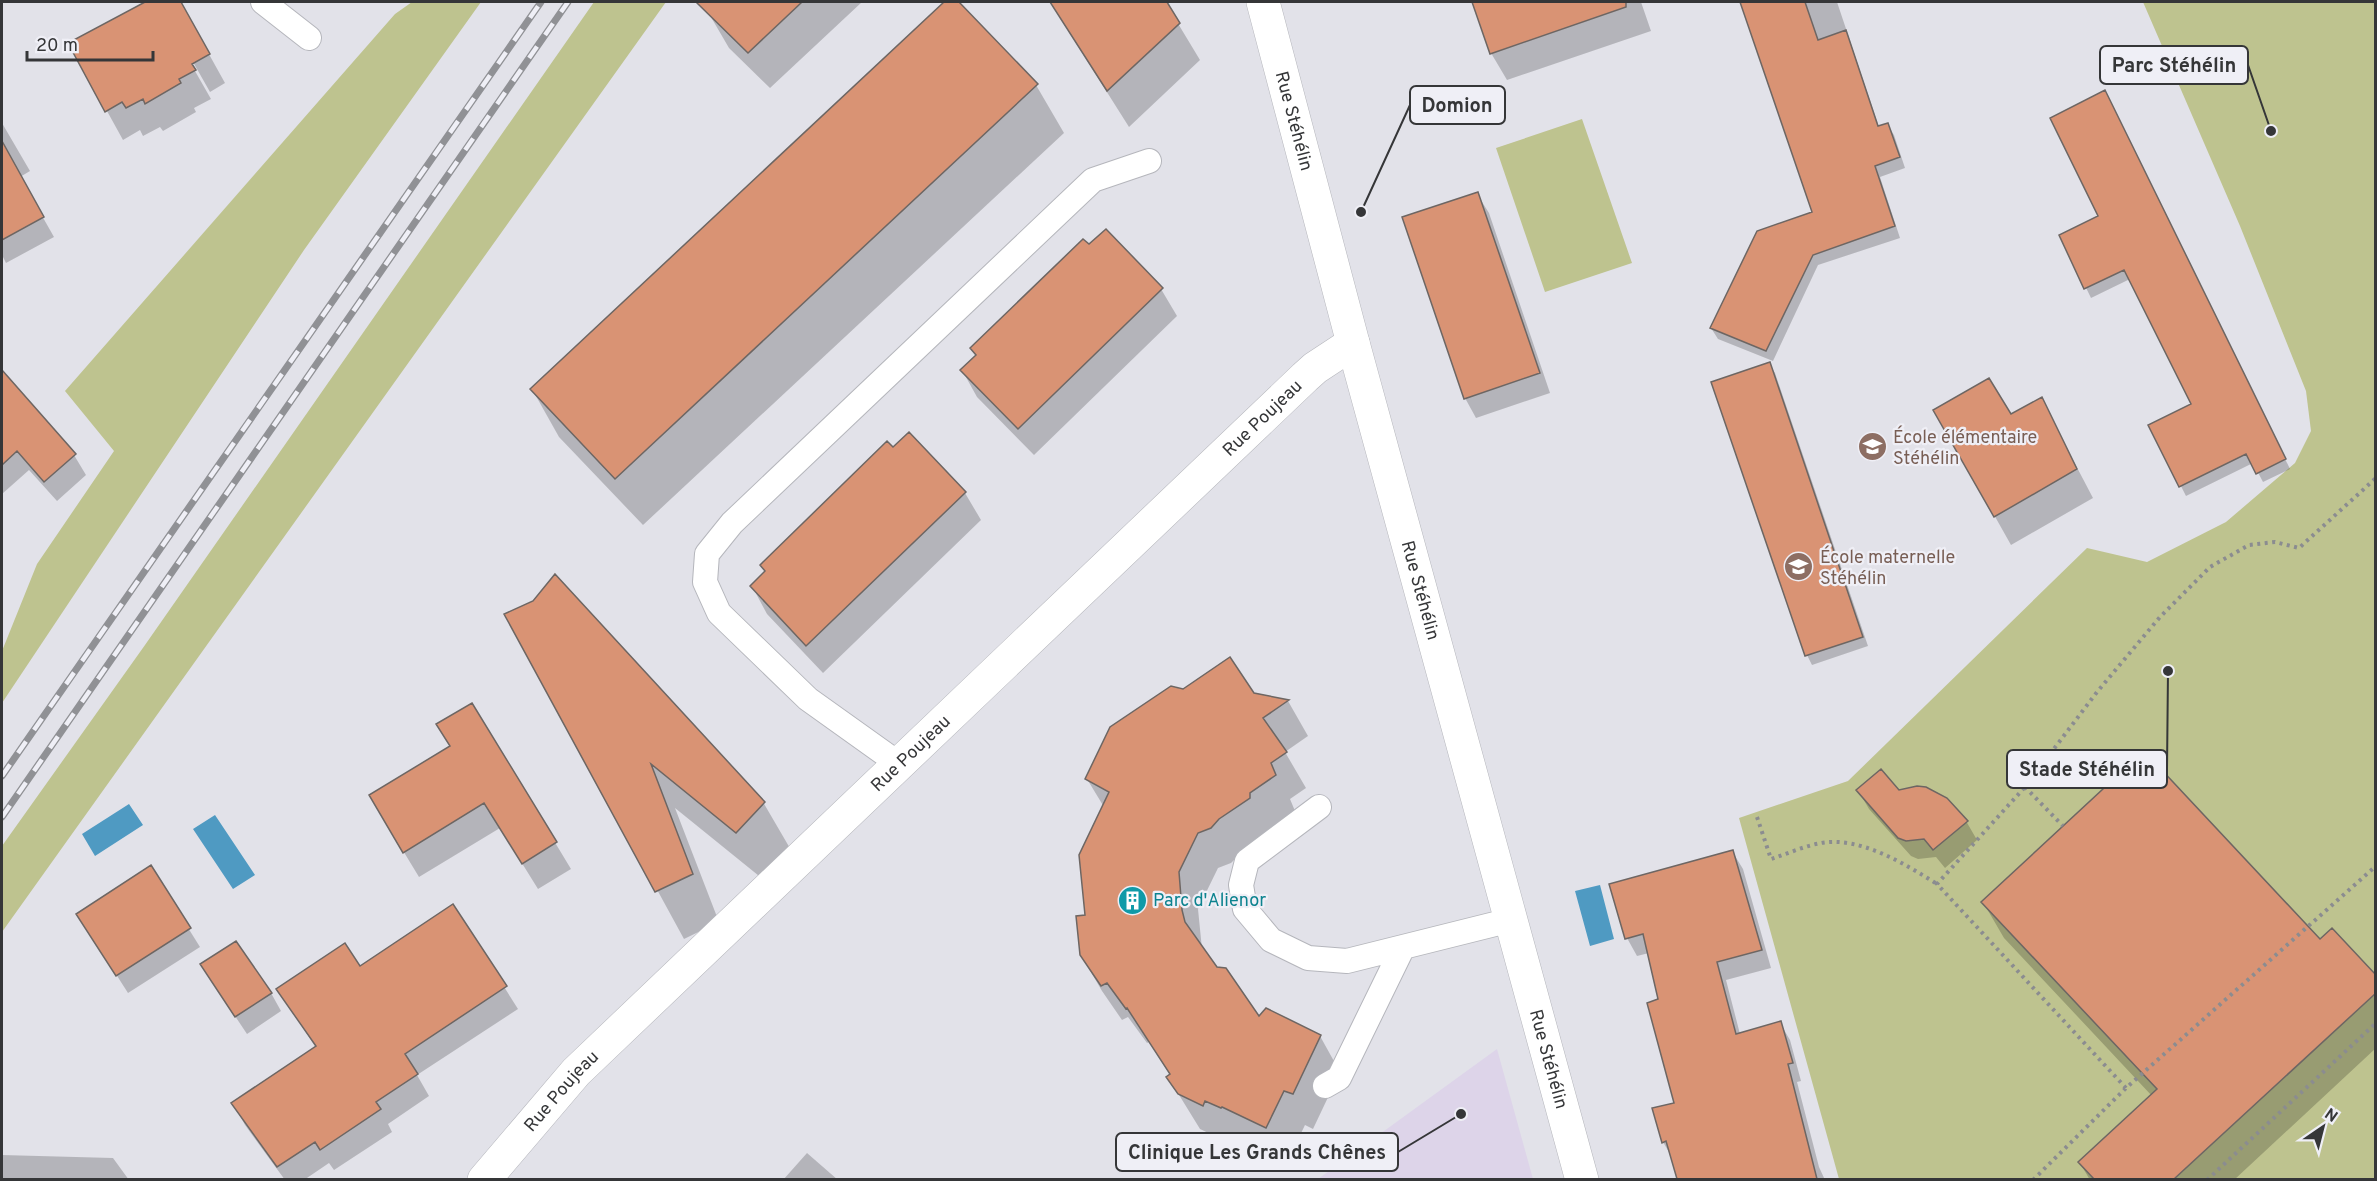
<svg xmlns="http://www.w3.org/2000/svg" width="2377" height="1181" viewBox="0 0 2377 1181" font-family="Overpass,sans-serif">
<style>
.medical{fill:#ddd4e9}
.green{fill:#bec38f}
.water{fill:#4f9ac2}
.shadow{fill:#0003}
.building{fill:#d99374;stroke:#6d6663;stroke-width:1.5}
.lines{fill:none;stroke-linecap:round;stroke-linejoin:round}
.lane-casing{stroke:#b5b6bc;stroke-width:26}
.street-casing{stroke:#b5b6bc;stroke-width:34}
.secondary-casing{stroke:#b5b6bc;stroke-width:34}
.path{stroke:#8b8c90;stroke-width:4;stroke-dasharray:3 4.5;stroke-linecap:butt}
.lane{stroke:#fff;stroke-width:24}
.street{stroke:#fff;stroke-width:33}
.secondary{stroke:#fff;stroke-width:33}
.rail-casing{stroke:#909195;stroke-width:7}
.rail{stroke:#efeff6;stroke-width:4.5;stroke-dasharray:14;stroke-linecap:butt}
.labels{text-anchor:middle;stroke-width:4.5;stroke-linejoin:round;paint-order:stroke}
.street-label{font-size:18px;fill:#353638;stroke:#efeff6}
.education-label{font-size:18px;fill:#785e54;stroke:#efeff6;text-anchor:start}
.culture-label{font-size:18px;fill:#0d838f;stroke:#efeff6;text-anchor:start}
.leader{fill:none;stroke:#353638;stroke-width:2}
.callout-dot{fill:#353638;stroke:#efeff6;stroke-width:2}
.callout{fill:#efeff6;stroke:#353638;stroke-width:2}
.callout-label{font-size:20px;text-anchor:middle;font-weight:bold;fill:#353638}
</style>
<rect width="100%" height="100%" fill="#e2e2e9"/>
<!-- medical -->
<path class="medical" d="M 1497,1049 L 1533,1179 L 1318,1179 Z"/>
<!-- green -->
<path class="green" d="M 412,2 L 481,2 L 304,250 L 2,703 L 2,651 L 37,564 L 114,451 L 65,391 L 395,14 Z
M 594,2 L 666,2 L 2,932 L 2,846 L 145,645 Z
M 2143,2 L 2375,2 L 2375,1179 L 1839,1179 L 1739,818 L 1848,781 L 2087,548 L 2147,562 L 2226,522 L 2295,463 L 2311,431 L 2306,391 L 2240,226 Z
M 1582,119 L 1632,263 L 1545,292 L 1496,148 Z"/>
<!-- water -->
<path class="water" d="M 129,804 L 143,825 L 95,856 L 82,834 Z
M 215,815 L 255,875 L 233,889 L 193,829 Z
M 1600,885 L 1614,939 L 1590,946 L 1575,891 Z"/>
<!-- shadow -->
<path class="shadow" d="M 148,2 L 180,2 L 225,83 L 210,92 L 193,62 L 191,64 L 211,99 L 194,108 L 196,112 L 163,131 L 160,127 L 143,136 L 140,130 L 123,140 L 70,44 Z
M 715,2 L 862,2 L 770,88 L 729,48 L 708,12 Z
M 946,2 L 957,2 L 1036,85 L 1064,133 L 643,525 L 559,437 L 532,389 Z
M 1050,2 L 1165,2 L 1200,60 L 1129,127 Z
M 1474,2 L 1641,2 L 1651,31 L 1507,80 L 1491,53 Z
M 1742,2 L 1837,2 L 1879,127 L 1887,124 L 1894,135 L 1905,168 L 1880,177 L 1900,238 L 1818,265 L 1773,361 L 1718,339 L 1711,328 L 1814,213 Z
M 2110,102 L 2290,469 L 2263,482 L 2253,463 L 2186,496 L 2150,425 L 2193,404 L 2130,279 L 2091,298 L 2061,236 L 2100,216 Z
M 2,123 L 30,171 L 20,177 L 54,237 L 6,263 L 2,255 Z
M 1477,194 L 1489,213 L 1550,393 L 1476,418 L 1465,398 Z
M 1161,289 L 1177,316 L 1034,455 L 977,397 L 962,370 L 976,356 L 972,348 Z
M 1769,364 L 1775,373 L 1868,646 L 1812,665 L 1807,655 Z
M 2,373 L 74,455 L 86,475 L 57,501 L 29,470 L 2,494 Z
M 2041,399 L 2093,498 L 2011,545 L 1935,410 L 2010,416 Z
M 965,493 L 981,520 L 823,673 L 767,614 L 752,586 L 766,572 L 762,565 Z
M 507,615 L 763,802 L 791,850 L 764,880 L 675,808 L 719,922 L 684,939 Z
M 1183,691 L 1253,694 L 1288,701 L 1308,736 L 1285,752 L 1306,788 L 1290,799 L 1295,811 L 1270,829 L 1270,833 L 1240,854 L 1231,863 L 1218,868 L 1198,909 L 1202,949 L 1259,1019 L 1320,1036 L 1340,1072 L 1313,1129 L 1305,1125 L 1287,1162 L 1243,1141 L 1242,1143 L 1226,1135 L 1223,1140 L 1200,1129 L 1168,1077 L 1170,1075 L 1149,1042 L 1147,1043 L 1128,1017 L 1122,1020 L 1102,991 L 1081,955 L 1104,807 L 1087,779 Z
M 472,705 L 571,869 L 538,889 L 500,828 L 419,877 L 385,821 L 451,747 Z
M 1858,790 L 1899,792 L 1966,821 L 1977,840 L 1945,868 L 1936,857 L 1918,859 L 1911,856 L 1869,809 Z
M 1732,851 L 1743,869 L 1771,968 L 1726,980 L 1740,1034 L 1780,1023 L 1790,1040 L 1801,1081 L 1797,1082 L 1819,1167 L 1825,1180 L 1679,1180 L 1673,1159 L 1663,1142 L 1676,1104 L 1660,1001 L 1649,953 L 1637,956 L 1627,938 Z
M 150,867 L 200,947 L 128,993 L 89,932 Z
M 1983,902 L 2320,941 L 2376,977 L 2376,1048 L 2234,1180 L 2090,1180 L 2080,1163 L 2152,1096 L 2004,938 Z
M 453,906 L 518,1009 L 417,1075 L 429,1096 L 388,1124 L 392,1132 L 334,1170 L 329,1163 L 304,1180 L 285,1180 L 245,1125 L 233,1103 L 316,1048 L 278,989 L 360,968 Z
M 213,983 L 271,993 L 281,1011 L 247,1034 Z
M 807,1153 L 838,1180 L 783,1180 Z
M 2,1155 L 113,1158 L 129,1180 L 2,1180 Z"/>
<!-- building -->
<path class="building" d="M 145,2 L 181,2 L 210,54 L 192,64 L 196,70 L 179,79 L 181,83 L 145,104 L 143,99 L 126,108 L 122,102 L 105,112 L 68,43 Z
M 696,2 L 802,2 L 748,53 Z
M 944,2 L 959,2 L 1038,84 L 615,479 L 530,389 Z
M 1050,2 L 1167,2 L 1180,23 L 1107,91 Z
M 1472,2 L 1626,2 L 1626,7 L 1490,54 Z
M 1740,2 L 1805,2 L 1818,40 L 1846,30 L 1878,126 L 1888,123 L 1900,157 L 1875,166 L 1895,226 L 1813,255 L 1766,351 L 1710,328 L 1757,231 L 1812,212 Z
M 2105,90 L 2286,459 L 2256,474 L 2246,454 L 2179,487 L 2148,425 L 2191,404 L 2124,270 L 2084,289 L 2059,235 L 2098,216 L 2050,118 Z
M 2,141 L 44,217 L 2,240 Z
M 1478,192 L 1540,373 L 1464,399 L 1402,217 Z
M 1106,229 L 1163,288 L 1018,429 L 960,370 L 976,355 L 970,348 L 1083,239 L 1089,244 Z
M 1770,362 L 1863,637 L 1805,656 L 1711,382 Z
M 2,370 L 76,454 L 44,482 L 17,451 L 2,465 Z
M 1989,378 L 2011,414 L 2042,397 L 2077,469 L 1994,517 L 1933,410 Z
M 909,432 L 966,492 L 806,646 L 750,586 L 765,571 L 760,565 L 887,441 L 893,447 Z
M 555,574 L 765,802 L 736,833 L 651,764 L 693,874 L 655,892 L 504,614 L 533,601 Z
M 1230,657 L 1254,693 L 1289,700 L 1263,718 L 1287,752 L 1271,763 L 1276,775 L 1250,793 L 1250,798 L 1219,819 L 1211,828 L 1198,833 L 1179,872 L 1182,910 L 1185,922 L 1217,967 L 1226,968 L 1259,1016 L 1266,1008 L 1321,1035 L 1293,1094 L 1284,1091 L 1266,1128 L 1222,1107 L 1221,1108 L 1205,1101 L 1203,1106 L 1178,1094 L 1166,1077 L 1170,1074 L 1127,1008 L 1126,1009 L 1107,983 L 1101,986 L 1080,955 L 1076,916 L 1085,915 L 1079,855 L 1109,792 L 1085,779 L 1110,727 L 1171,686 L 1183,689 Z
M 472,703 L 557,842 L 522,864 L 484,803 L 403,853 L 369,795 L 450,746 L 436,724 Z
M 2144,751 L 2320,939 L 2332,928 L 2376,975 L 2376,993 L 2174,1179 L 2094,1179 L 2078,1162 L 2157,1089 L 1981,902 Z
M 1881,769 L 1899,790 L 1917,786 L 1926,787 L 1947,798 L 1968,821 L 1933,850 L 1924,839 L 1906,841 L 1898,838 L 1856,790 Z
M 1733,850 L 1762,950 L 1717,962 L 1736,1034 L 1781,1021 L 1793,1063 L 1788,1064 L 1817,1179 L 1677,1179 L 1666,1141 L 1662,1143 L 1652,1108 L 1674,1103 L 1647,1003 L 1658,999 L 1643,934 L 1625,939 L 1609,884 Z
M 151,865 L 191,928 L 116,976 L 76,914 Z
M 453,904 L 507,986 L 405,1054 L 418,1074 L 376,1102 L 381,1109 L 320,1150 L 315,1142 L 277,1167 L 231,1103 L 316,1046 L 276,989 L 345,943 L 360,966 Z
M 236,941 L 272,993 L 235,1017 L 200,964 Z"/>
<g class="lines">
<defs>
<path id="lane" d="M 263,2 L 309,38
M 899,764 L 808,699 L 719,613 L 705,582 L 707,554 L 732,523 L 1093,180 L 1149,161
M 1319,807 L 1247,861 L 1241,885 L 1245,909 L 1271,940 L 1308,958 L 1347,961 L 1511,920
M 1325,1086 L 1339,1078 L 1403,947"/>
<g id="street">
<path id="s1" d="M 484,1180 L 576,1072 L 1305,377 L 1315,368 L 1353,343"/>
</g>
<g id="secondary">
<path id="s2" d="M 1263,2 L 1353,343 L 1582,1180"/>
</g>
</defs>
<!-- lane casing -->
<use href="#lane" class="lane-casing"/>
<!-- street casing -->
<use href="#street" class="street-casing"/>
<!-- secondary casing -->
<use href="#secondary" class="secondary-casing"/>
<!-- path -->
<path class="path" d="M 2025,787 L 2063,826
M 1757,817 L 1771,859 C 1787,854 1804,846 1821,843 C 1860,836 1905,864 1937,884
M 2126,1088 L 1937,884 L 2025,787 L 2097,692 L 2160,617 L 2210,567 L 2249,545 L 2275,542 L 2299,548 L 2376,478
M 2033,1180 L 2126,1088 L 2376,866
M 2207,1180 L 2376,1023"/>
<!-- lane -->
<use href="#lane" class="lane"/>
<!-- street -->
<use href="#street" class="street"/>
<!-- secondary -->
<use href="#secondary" class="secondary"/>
<defs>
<path id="rail" d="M 2,776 L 541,2
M 2,817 L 568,2"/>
</defs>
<!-- rail casing -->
<use href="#rail" class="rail-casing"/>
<!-- rail -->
<use href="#rail" class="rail"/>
</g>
<!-- icons -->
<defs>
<symbol id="school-disc" viewBox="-11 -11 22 22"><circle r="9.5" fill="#8d6e63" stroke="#efeff6"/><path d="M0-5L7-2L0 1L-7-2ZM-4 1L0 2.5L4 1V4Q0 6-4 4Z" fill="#fff"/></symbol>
<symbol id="building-disc" viewBox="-11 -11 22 22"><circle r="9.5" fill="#0f9aa8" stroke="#efeff6"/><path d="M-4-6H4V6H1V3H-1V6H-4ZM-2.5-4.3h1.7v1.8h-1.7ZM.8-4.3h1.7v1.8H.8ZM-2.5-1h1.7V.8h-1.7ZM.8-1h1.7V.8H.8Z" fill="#fff"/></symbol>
</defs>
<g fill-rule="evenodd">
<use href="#school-disc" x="1856" y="430" width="33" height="33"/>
<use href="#school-disc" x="1782" y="550" width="33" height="33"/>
<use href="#building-disc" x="1116" y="884" width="33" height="33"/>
</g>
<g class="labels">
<!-- street labels -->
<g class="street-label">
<text dy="6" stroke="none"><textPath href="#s2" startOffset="123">Rue Stéhélin</textPath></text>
<text dy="6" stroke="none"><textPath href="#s1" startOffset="1090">Rue Poujeau</textPath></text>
<text dy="6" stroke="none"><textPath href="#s2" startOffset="609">Rue Stéhélin</textPath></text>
<text dy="6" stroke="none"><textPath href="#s1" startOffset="604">Rue Poujeau</textPath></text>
<text dy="6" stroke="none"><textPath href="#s2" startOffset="1095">Rue Stéhélin</textPath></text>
<text dy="6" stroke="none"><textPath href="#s1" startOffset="118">Rue Poujeau</textPath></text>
</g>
<!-- education labels -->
<g class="education-label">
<text x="1893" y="443">École élémentaire<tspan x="1893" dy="21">Stéhélin</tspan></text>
<text x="1820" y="563">École maternelle<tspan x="1820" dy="21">Stéhélin</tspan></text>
</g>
<!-- culture labels -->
<g class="culture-label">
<text x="1153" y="906">Parc d'Alienor</text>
</g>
</g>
<!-- callouts -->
<path class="leader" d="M2271 131L2248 65M1361 212L1410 105M2168 671L2167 769M1461 1114L1398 1152"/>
<g class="callout-dot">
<circle cx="2271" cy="131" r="6"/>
<circle cx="1361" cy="212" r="6"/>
<circle cx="2168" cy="671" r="6"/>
<circle cx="1461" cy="1114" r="6"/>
</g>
<g class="callout">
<rect x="2100" y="46" width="148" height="38" rx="6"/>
<rect x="1410" y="86" width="95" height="38" rx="6"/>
<rect x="2007" y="750" width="160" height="38" rx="6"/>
<rect x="1116" y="1133" width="282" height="38" rx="6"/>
</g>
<g class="callout-label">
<text x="2174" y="72">Parc Stéhélin</text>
<text x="1457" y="112">Domion</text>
<text x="2087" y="776">Stade Stéhélin</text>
<text x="1257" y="1159">Clinique Les Grands Chênes</text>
</g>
<!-- border -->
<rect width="2377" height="1181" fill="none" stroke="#353638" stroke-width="6"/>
<!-- north arrow -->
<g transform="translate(2323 1127) rotate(35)" stroke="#efeff6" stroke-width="4.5" paint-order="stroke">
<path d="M0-4.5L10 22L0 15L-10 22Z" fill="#353638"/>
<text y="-9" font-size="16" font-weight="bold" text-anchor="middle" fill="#353638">N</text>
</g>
<!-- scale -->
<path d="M27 51v9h126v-9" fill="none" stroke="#353638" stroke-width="3"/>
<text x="36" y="51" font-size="18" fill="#353638" stroke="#efeff6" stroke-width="4.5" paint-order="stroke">20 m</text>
</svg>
